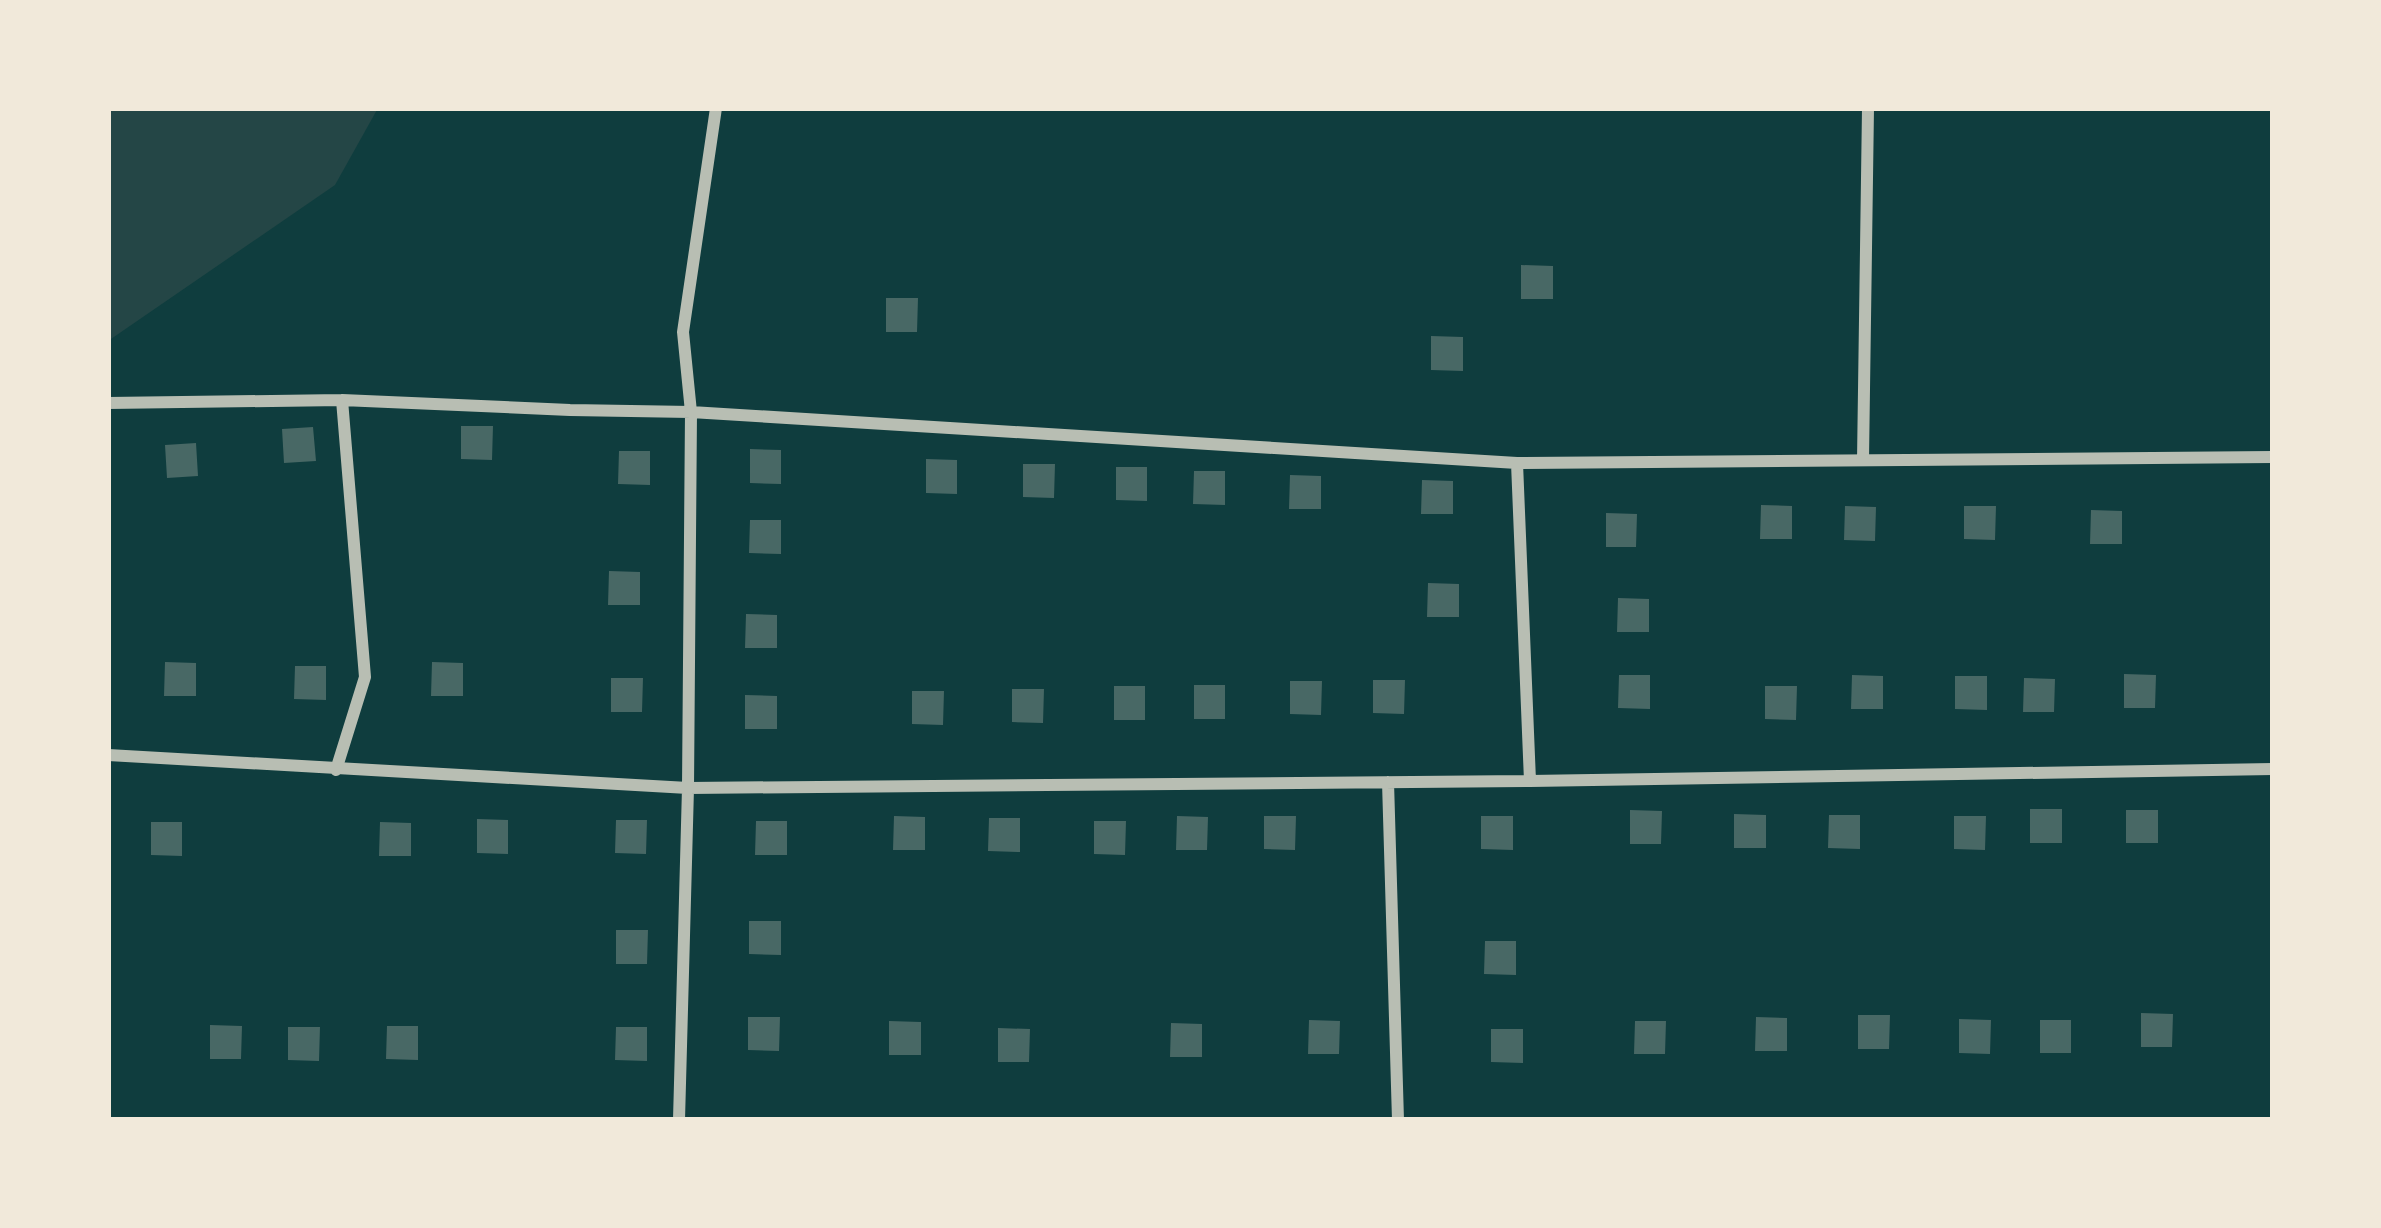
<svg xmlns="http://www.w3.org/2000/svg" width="2381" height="1228" viewBox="0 0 2381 1228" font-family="Montserrat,sans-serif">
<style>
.green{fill:#244646}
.building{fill:#486865}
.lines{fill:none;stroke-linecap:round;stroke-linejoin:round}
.minor{stroke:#b8beb3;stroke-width:12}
</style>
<rect width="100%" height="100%" fill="#0f3d3e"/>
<!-- green -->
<path class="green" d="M 108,108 L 378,108 L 335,185 L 108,341 Z"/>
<!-- building -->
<path class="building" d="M 1521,265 L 1553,266 L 1553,299 L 1521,299 Z
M 886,298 L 918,298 L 917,332 L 886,332 Z
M 1431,336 L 1463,337 L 1463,371 L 1431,370 Z
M 461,426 L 493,426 L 492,460 L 461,459 Z
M 313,427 L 316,461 L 284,463 L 282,429 Z
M 196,443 L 198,476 L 167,478 L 165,445 Z
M 750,449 L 781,450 L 781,484 L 750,483 Z
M 619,451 L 650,451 L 650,485 L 618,484 Z
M 926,459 L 957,460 L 957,494 L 926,493 Z
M 1023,464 L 1055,464 L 1054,498 L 1023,497 Z
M 1116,467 L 1147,467 L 1147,501 L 1116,500 Z
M 1194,471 L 1225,471 L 1225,505 L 1193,504 Z
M 1290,475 L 1321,476 L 1321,509 L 1289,509 Z
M 1422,480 L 1453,481 L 1453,514 L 1421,514 Z
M 1761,505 L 1792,506 L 1792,539 L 1760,539 Z
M 1845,506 L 1876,507 L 1875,541 L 1844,540 Z
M 1964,506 L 1996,506 L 1995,540 L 1964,539 Z
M 2091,510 L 2122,511 L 2122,544 L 2090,544 Z
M 1606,513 L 1637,514 L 1636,547 L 1606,547 Z
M 750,520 L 781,520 L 781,554 L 749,553 Z
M 609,571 L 640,572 L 640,605 L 608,605 Z
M 1428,583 L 1459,584 L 1459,617 L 1427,617 Z
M 1618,598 L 1649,599 L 1649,632 L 1617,632 Z
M 746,614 L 777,615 L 777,648 L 745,648 Z
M 165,662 L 196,663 L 196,696 L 164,696 Z
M 432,662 L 463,663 L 463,696 L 431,696 Z
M 295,666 L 326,666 L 326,700 L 294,699 Z
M 2124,674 L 2156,675 L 2155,708 L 2124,708 Z
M 1619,675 L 1650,675 L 1650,709 L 1618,708 Z
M 1852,675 L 1883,676 L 1883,709 L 1851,709 Z
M 1955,676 L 1987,676 L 1987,710 L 1955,709 Z
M 611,678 L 643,678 L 642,712 L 611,712 Z
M 2024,678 L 2055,679 L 2054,712 L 2023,712 Z
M 1373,680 L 1405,680 L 1404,714 L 1373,713 Z
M 1290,681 L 1322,681 L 1321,715 L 1290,714 Z
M 1194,685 L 1225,685 L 1225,719 L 1194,719 Z
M 1114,686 L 1145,686 L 1145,720 L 1114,720 Z
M 1765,686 L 1797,686 L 1796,720 L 1765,719 Z
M 1012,689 L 1044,689 L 1043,723 L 1012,722 Z
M 912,691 L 944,691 L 943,725 L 912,724 Z
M 745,695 L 777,696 L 777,729 L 745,729 Z
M 2030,809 L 2062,809 L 2062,843 L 2030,843 Z
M 1630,810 L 1662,811 L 1661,844 L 1630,844 Z
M 2126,810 L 2158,810 L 2158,843 L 2126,843 Z
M 1734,814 L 1766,815 L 1766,848 L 1734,848 Z
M 1829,815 L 1860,815 L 1860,849 L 1828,848 Z
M 894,816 L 925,817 L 925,850 L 893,850 Z
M 1177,816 L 1208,817 L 1207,850 L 1176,850 Z
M 1264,816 L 1296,816 L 1295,850 L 1264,849 Z
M 1481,816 L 1513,816 L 1513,850 L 1481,849 Z
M 1954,816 L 1986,816 L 1985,850 L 1954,849 Z
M 989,818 L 1020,818 L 1020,852 L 988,851 Z
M 477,819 L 508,820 L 508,854 L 477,853 Z
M 616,820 L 647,820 L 646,854 L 615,853 Z
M 756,821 L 787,821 L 787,855 L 755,855 Z
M 1094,821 L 1126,821 L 1125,855 L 1094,854 Z
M 151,822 L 182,822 L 182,856 L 151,855 Z
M 380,822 L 411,823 L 411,856 L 379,856 Z
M 749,921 L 781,921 L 781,955 L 749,954 Z
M 616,930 L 648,930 L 647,964 L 616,964 Z
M 1485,941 L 1516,941 L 1516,975 L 1484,974 Z
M 2141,1013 L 2173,1014 L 2172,1047 L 2141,1047 Z
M 1858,1015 L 1890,1015 L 1889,1049 L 1858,1049 Z
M 748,1017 L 780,1017 L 779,1051 L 748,1050 Z
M 1756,1017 L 1787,1018 L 1787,1051 L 1755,1051 Z
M 1959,1019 L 1991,1020 L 1990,1054 L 1959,1053 Z
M 1309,1020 L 1340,1021 L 1339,1054 L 1308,1054 Z
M 2040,1020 L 2071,1020 L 2071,1053 L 2040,1053 Z
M 889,1021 L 921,1022 L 921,1055 L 889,1055 Z
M 1635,1021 L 1666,1021 L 1665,1054 L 1634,1054 Z
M 1171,1023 L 1202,1024 L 1202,1057 L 1170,1057 Z
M 210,1025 L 242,1026 L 241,1059 L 210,1059 Z
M 387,1026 L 418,1026 L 418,1060 L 386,1059 Z
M 288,1027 L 320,1027 L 319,1061 L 288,1060 Z
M 616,1027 L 647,1027 L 647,1061 L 615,1060 Z
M 998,1028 L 1030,1029 L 1029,1062 L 998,1062 Z
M 1491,1029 L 1523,1029 L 1523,1063 L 1491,1062 Z"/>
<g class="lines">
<!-- minor -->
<path class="minor" d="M 108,403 L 342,400 L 570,410 L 691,412 L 1517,463 L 2273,457
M 1863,460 L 1868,108
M 1517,463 L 1530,781
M 108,755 L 688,788 L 1530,781 L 2273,769
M 336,770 L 365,677 L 342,400
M 1388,782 L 1398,1120
M 679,1120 L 688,788 L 691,412 L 683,332 L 716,108"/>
</g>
<!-- border -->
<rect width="2381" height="1228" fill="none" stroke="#f1e9da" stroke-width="222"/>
</svg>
